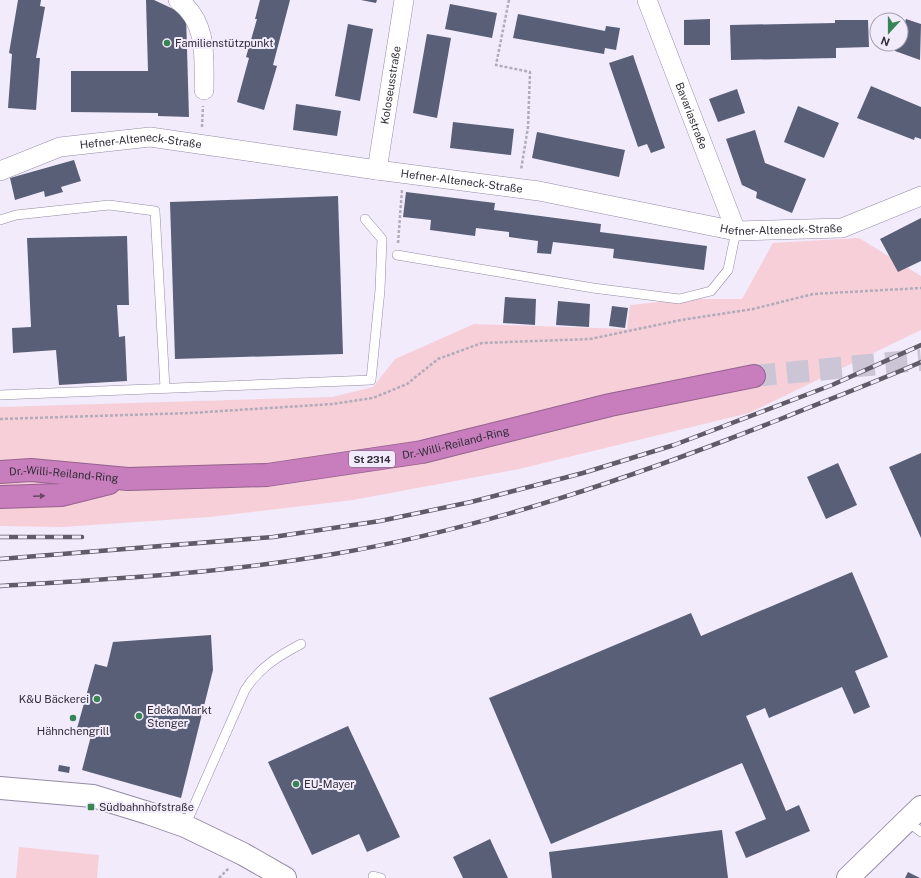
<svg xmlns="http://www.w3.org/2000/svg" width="921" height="878" viewBox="0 0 921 878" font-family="'Public Sans',sans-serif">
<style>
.green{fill:#f7cfd8}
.building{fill:#585f77}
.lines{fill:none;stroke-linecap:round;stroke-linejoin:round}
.highway-tunnel{stroke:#cbc5d5;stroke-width:22;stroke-dasharray:22 11;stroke-linecap:butt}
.lane-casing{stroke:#958ba5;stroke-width:10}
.street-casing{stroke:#958ba5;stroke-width:20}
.secondary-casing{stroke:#958ba5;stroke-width:24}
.highway-casing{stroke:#94628e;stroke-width:24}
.path{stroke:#b1abba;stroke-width:2.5;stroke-dasharray:3 2;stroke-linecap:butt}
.lane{stroke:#fff;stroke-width:9}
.street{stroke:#fff;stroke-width:19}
.secondary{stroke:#fff;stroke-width:22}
.highway{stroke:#c87ebd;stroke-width:22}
.rail-casing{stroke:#605b67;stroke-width:4.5}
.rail{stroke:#f1ebfc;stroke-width:3;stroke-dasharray:9;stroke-linecap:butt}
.oneway{fill:#664a67}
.poi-dot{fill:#378454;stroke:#f1ebfc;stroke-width:1.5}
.labels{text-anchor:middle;stroke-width:4;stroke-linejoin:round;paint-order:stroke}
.shield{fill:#f1ebfc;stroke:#6b6773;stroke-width:1}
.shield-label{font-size:10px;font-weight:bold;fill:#322e38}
.poi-label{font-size:11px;fill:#322e38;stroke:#f1ebfc;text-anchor:start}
.street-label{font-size:11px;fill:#322e38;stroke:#f1ebfc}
</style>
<rect width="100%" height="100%" fill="#f1ebfc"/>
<!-- green -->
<path class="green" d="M 859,238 L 921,276 L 921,330 L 749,413 L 519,469 L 353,500 L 210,517 L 62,527 L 0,526 L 0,407 L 332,397 L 373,387 L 395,359 L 474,324 L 627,329 L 630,305 L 690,299 L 742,299 L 773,243 Z
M 19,847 L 99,855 L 97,878 L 16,878 Z"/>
<!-- building -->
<path class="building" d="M 18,0 L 41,0 L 40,6 L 45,7 L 36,58 L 40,58 L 36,110 L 8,108 L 12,54 L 9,53 Z
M 146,0 L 154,0 L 186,15 L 189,117 L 158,116 L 158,113 L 71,112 L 71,71 L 148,71 Z
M 260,0 L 290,0 L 273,65 L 277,66 L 264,110 L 237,102 L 249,58 L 246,57 L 257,19 L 255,19 Z
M 361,0 L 377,0 L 376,3 Z
M 450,4 L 497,13 L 492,38 L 445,29 Z
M 518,14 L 605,31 L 606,26 L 620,28 L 616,50 L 605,48 L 604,54 L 513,38 Z
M 710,19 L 710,45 L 684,45 L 684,20 Z
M 906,19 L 921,24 L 920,60 L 895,51 L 897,44 L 901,44 L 901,33 Z
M 835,20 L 868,20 L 869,47 L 836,48 L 836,58 L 731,60 L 730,25 L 835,23 Z
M 348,24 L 373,29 L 360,101 L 335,96 Z
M 427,34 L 451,38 L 437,118 L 413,113 Z
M 633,55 L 665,148 L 651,153 L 647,144 L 638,147 L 609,63 Z
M 871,86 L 921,107 L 921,139 L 915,137 L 914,140 L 857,118 Z
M 737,89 L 745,113 L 718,122 L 709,99 Z
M 296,104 L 341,111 L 337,136 L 293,130 Z
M 798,106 L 839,123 L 824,158 L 784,142 Z
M 453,122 L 514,129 L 511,155 L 450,148 Z
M 755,130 L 765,163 L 806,179 L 792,213 L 756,198 L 757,192 L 742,185 L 726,139 Z
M 537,132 L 625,150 L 619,177 L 532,158 Z
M 74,160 L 81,181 L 61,187 L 63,192 L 45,197 L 44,191 L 15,200 L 10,178 Z
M 406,192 L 495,203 L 494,210 L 601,224 L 600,232 L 707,246 L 704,270 L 613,258 L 614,249 L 553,242 L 551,254 L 537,253 L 538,241 L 509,237 L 509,232 L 476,228 L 475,236 L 430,230 L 431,220 L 403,217 Z
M 338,196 L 343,354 L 175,359 L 170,202 Z
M 921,218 L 921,261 L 898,272 L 880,239 Z
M 127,236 L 129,305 L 117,305 L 119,337 L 125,336 L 127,381 L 59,385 L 56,350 L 13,353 L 12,328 L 31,327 L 27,238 Z
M 505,297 L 536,299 L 535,325 L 503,323 Z
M 558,301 L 590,304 L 589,327 L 556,325 Z
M 612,306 L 628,308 L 625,328 L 609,326 Z
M 921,453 L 921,538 L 889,467 Z
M 838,463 L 857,505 L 826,519 L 807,477 Z
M 852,572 L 888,657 L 855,671 L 870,707 L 854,714 L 842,687 L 769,718 L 765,708 L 746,716 L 786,811 L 799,805 L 810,831 L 746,858 L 735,832 L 766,819 L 742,763 L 551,844 L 489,698 L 691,613 L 701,636 Z
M 211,635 L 213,670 L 181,798 L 82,770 L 91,736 L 76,732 L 95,664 L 107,667 L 113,642 Z
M 348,726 L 400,837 L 367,852 L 359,834 L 312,855 L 268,762 Z
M 59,765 L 70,767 L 69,773 L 58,771 Z
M 722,830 L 728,878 L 552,878 L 549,852 Z
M 490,839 L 508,878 L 463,878 L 453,857 Z
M 908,872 L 920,878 L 905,878 Z"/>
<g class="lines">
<!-- highway-tunnel -->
<path class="highway-tunnel" d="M 754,376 L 921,360"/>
<defs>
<path id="lane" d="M 0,220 L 16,215 L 109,205 L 155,211 L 165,388
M 397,255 L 593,288 L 679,299 L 711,291 L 728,270 L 736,231
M 0,395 L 371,380 L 380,290 L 382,239 L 365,219
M 907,821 L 921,832
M 185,826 L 245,690 C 259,668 278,656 301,644
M 373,876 L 381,878"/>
<g id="street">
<path d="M 178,0 C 208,22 204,57 204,90"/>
<path id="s1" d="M 647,0 L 736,231"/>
<path id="s2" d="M 377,170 L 404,0"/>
<path id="s3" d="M 0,171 L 60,147 L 150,137 L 377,170 L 539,191 L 736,231 L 842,228 L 921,196"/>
</g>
<path id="secondary" d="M 0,788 L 93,796 L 148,813 L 185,826 L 243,854 L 285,878
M 848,878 L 921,807"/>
<g id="highway">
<path id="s4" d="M 0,472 L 31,470 L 128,479 L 267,475 L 422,452 L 610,405 L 754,376"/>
<path d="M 0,497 L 61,495 L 109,483"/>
</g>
</defs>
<!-- lane casing -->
<use href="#lane" class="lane-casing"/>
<!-- street casing -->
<use href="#street" class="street-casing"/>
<!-- secondary casing -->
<use href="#secondary" class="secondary-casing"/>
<!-- highway casing -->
<use href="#highway" class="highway-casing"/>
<!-- path -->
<path class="path" d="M 509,0 L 496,65 L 530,72 L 528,127 L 521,170
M 202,127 L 203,106
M 398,243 L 402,190
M 0,419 L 190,413 L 333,404 L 373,398 L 407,384 L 438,359 L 482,343 L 590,339 L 681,320 L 753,309 L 813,294 L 921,288
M 219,878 L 229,868"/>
<!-- lane -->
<use href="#lane" class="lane"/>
<!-- street -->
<use href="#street" class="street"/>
<!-- secondary -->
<use href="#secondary" class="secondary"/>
<!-- highway -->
<use href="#highway" class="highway"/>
<defs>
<path id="rail" d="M 0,537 L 82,537
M 0,559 L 273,537 L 380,521 L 471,502 L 583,473 L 674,445 L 832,385 L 921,345
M 0,586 C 112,579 224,573 334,554 C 487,528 639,475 783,418 C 829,399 876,382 921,362"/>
</defs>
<!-- rail casing -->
<use href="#rail" class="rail-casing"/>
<!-- rail -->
<use href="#rail" class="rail"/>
</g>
<!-- one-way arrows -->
<defs><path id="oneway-solid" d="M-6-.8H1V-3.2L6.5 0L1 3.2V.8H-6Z"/></defs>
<use class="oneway" href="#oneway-solid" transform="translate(39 496) rotate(-2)"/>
<!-- markers -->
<g class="poi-dot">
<circle cx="167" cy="43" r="4"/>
<circle cx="97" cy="699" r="4"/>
<circle cx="139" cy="716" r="4"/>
<circle cx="73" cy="718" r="4"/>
<circle cx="296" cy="784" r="4"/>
<rect x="87" y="803" width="8" height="8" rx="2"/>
</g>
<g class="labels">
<!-- shield labels -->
<rect class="shield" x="349" y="451" width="46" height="16" rx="3"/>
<g class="shield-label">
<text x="372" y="463">St 2314</text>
</g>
<!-- poi labels -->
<g class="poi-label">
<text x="175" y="47">Familienstützpunkt</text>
<text x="89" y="703" text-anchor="end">K&amp;U Bäckerei</text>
<text x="147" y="714">Edeka Markt<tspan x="147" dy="13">Stenger</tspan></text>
<text x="73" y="735" text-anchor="middle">Hähnchengrill</text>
<text x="304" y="788">EU-Mayer</text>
<text x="99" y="811">Südbahnhofstraße</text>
</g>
<!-- street labels -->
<g class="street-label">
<text dy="4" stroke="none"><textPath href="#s2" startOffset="86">Koloseusstraße</textPath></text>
<text dy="4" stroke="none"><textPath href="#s1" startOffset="124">Bavariastraße</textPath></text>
<text dy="4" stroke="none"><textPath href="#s3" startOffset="146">Hefner-Alteneck-Straße</textPath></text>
<text dy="4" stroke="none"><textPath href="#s3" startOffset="470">Hefner-Alteneck-Straße</textPath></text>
<text dy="4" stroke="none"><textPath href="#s3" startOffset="794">Hefner-Alteneck-Straße</textPath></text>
<text dy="4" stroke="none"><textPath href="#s4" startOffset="459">Dr.-Willi-Reiland-Ring</textPath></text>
<text dy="4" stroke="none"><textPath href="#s4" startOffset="64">Dr.-Willi-Reiland-Ring</textPath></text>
</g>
</g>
<!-- north arrow -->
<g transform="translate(889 32) rotate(201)"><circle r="19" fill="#f1ebfc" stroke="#a59fae"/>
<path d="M0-3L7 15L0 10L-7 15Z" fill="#378454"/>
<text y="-6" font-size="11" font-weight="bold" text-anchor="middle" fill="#322e38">N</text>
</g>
</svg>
